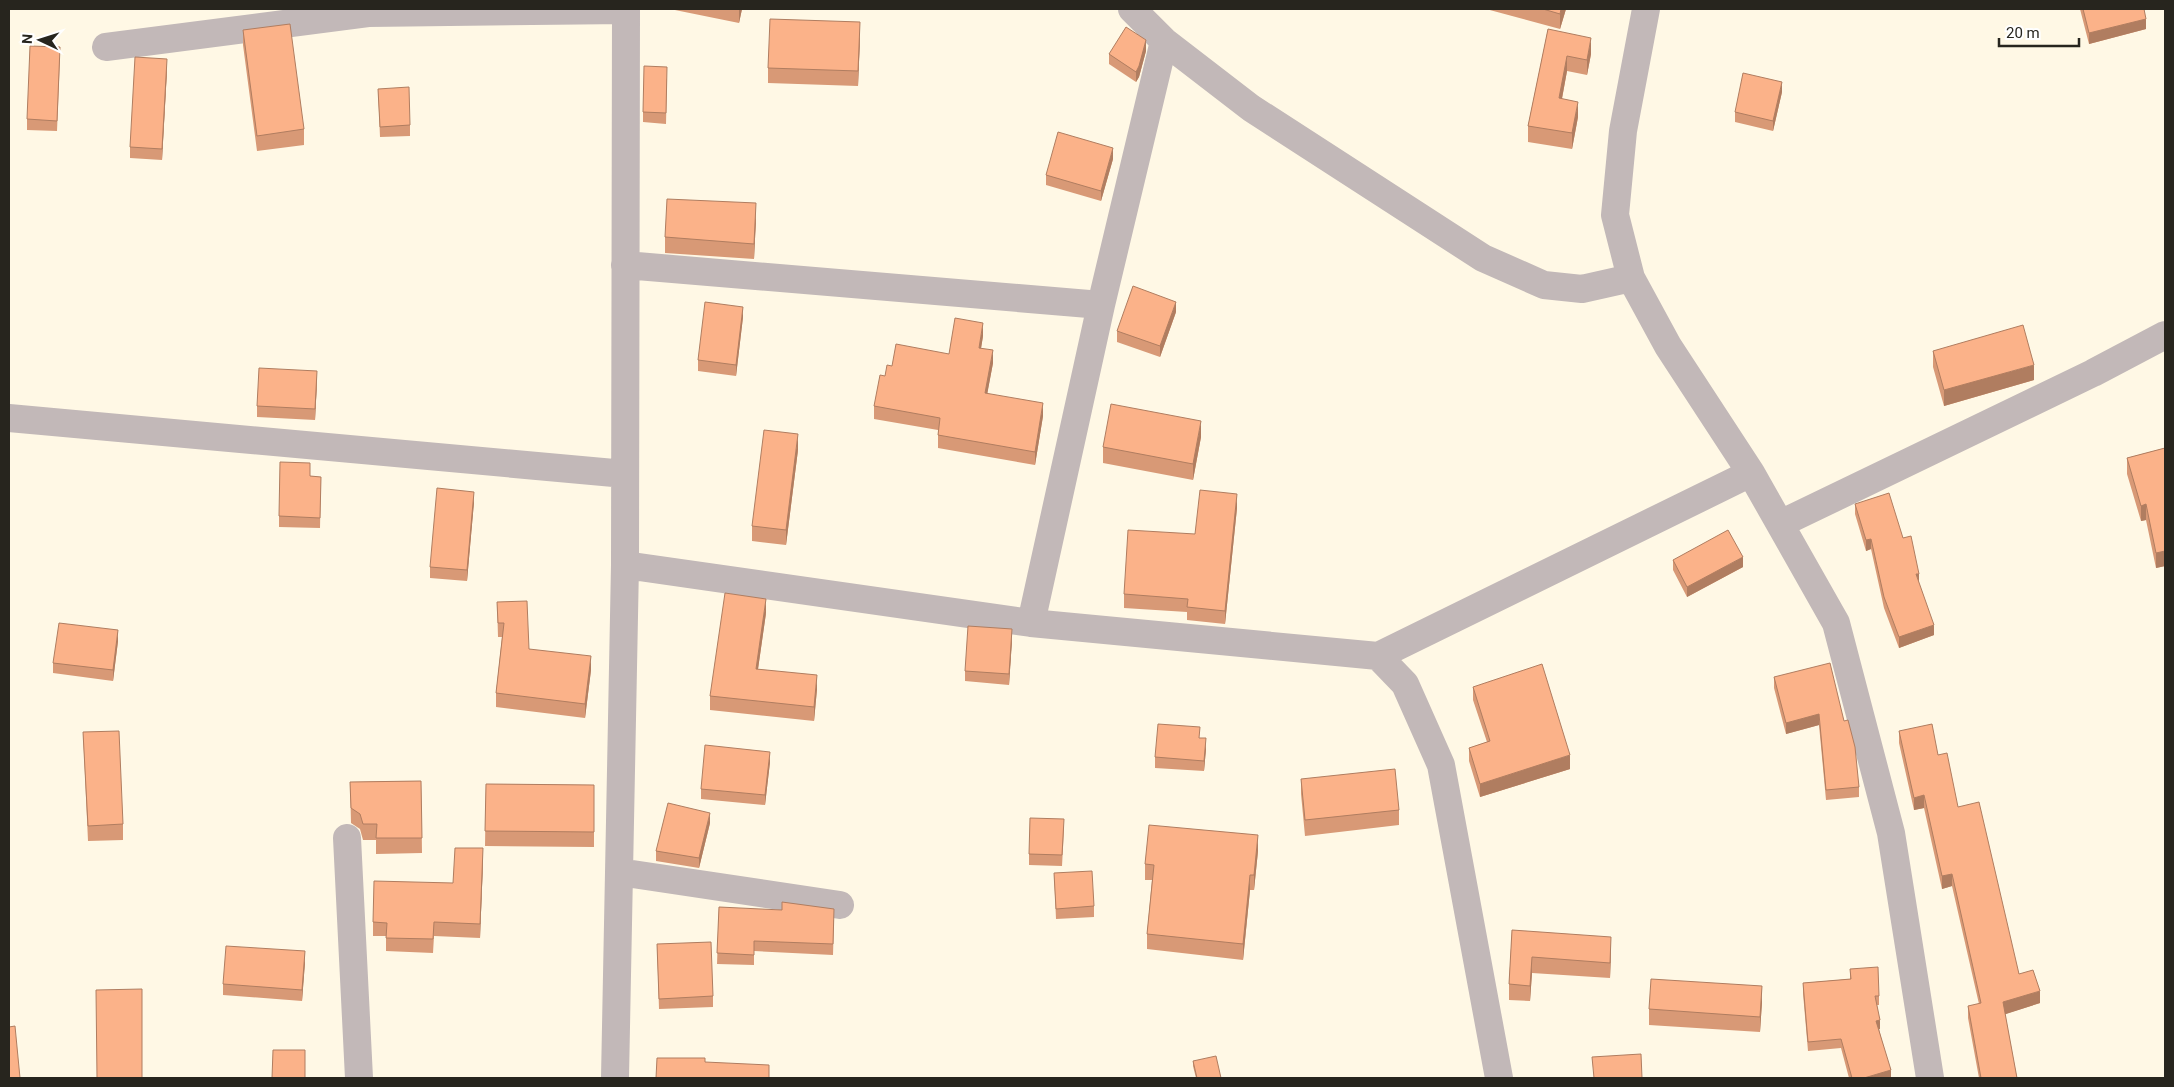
<svg xmlns="http://www.w3.org/2000/svg" width="2174" height="1087" viewBox="0 0 2174 1087" font-family="Roboto,sans-serif">
<style>
.lines{fill:none;stroke-linecap:round;stroke-linejoin:round}
.street{stroke:#c2b8b8;stroke-width:28}
.wall{fill:#d89976}
.shaded-wall{fill:#b07d60}
.building{fill:#fbb289;stroke:#b07d60}
</style>
<rect width="100%" height="100%" fill="#fff8e5"/>
<g class="lines">
<!-- street -->
<path class="street" d="M 1132,9 L 1164,41 L 1251,108 L 1483,258 L 1544,285 L 1582,289 L 1631,278
M 1646,9 L 1623,131 L 1615,215 L 1631,278 L 1668,346 L 1751,473 L 1836,623 L 1891,833 L 1930,1078
M 106,47 L 368,13 L 626,10
M 625,265 L 1101,305
M 9,418 L 625,474
M 1780,524 L 2093,373 L 2165,335
M 625,565 L 1031,623 L 1378,656 L 1751,473
M 1031,623 L 1101,305 L 1164,41
M 1378,656 L 1405,684 L 1441,765 L 1499,1078
M 347,838 L 359,1078
M 619,872 L 840,905
M 615,1078 L 625,565 L 626,9"/>
</g>
<!-- wall -->
<path class="wall" d="M 670,9 L 742,9 L 739,23 Z
M 1486,9 L 1566,9 L 1560,29 Z
M 2080,9 L 2144,9 L 2146,29 L 2089,44 Z
M 1548,29 L 1591,54 L 1587,75 L 1567,71 L 1562,99 L 1578,117 L 1572,149 L 1528,142 L 1528,126 Z
M 243,30 L 304,129 L 304,145 L 257,151 L 243,45 Z
M 860,38 L 858,86 L 768,83 L 768,68 Z
M 1146,51 L 1139,77 L 1136,82 L 1109,64 L 1109,54 Z
M 60,57 L 57,131 L 27,130 L 27,119 Z
M 167,70 L 162,160 L 130,158 L 130,147 Z
M 667,78 L 666,124 L 643,122 L 643,112 Z
M 378,89 L 410,125 L 410,136 L 380,137 Z
M 1782,92 L 1773,131 L 1735,122 L 1735,112 Z
M 1113,159 L 1101,201 L 1046,185 L 1046,175 Z
M 756,219 L 754,259 L 665,253 L 665,237 Z
M 1176,312 L 1160,357 L 1117,342 L 1117,331 Z
M 743,317 L 736,376 L 698,371 L 698,360 Z
M 983,336 L 981,348 L 993,363 L 987,394 L 1043,416 L 1035,465 L 938,448 L 938,430 L 874,419 L 874,406 L 885,376 L 949,354 Z
M 1933,351 L 2034,380 L 1944,406 L 1933,367 Z
M 317,382 L 315,420 L 257,417 L 257,406 Z
M 1201,437 L 1193,480 L 1103,463 L 1103,447 Z
M 2165,448 L 2165,566 L 2156,568 L 2146,520 L 2141,521 L 2127,474 L 2127,458 Z
M 798,450 L 786,545 L 752,541 L 752,526 Z
M 310,476 L 321,477 L 320,528 L 279,527 L 279,516 Z
M 474,502 L 467,581 L 430,578 L 430,567 Z
M 1855,504 L 1903,538 L 1919,584 L 1934,635 L 1899,648 L 1884,608 L 1871,549 L 1866,551 L 1855,514 Z
M 1237,508 L 1225,624 L 1187,620 L 1187,612 L 1124,608 L 1124,594 L 1195,534 Z
M 1673,560 L 1743,567 L 1687,597 L 1673,570 Z
M 497,602 L 529,649 L 591,670 L 585,718 L 496,707 L 496,693 L 502,637 L 498,637 Z
M 766,613 L 758,669 L 817,689 L 814,721 L 710,710 L 710,696 Z
M 1012,640 L 1009,685 L 965,681 L 965,671 Z
M 118,641 L 113,681 L 53,673 L 53,663 Z
M 1774,677 L 1844,721 L 1859,787 L 1859,797 L 1826,800 L 1819,725 L 1786,734 L 1774,688 Z
M 1473,687 L 1570,769 L 1480,797 L 1469,761 L 1469,748 L 1487,742 L 1473,700 Z
M 1899,731 L 1938,755 L 2019,974 L 2040,1003 L 2005,1014 L 2017,1078 L 1979,1078 L 1968,1018 L 1968,1006 L 1979,1004 L 1952,886 L 1942,889 L 1924,808 L 1914,810 L 1899,743 Z
M 83,732 L 123,824 L 123,840 L 88,841 Z
M 1200,738 L 1206,749 L 1204,771 L 1155,768 L 1155,757 Z
M 770,762 L 765,805 L 701,799 L 701,789 Z
M 1301,779 L 1399,810 L 1399,825 L 1305,836 L 1301,794 Z
M 421,781 L 422,853 L 376,854 L 376,840 L 363,840 L 360,829 L 351,823 L 350,782 Z
M 486,784 L 594,785 L 594,847 L 485,846 Z
M 710,823 L 699,868 L 656,861 L 656,851 Z
M 1064,829 L 1062,866 L 1029,865 L 1029,854 Z
M 1258,851 L 1254,890 L 1250,890 L 1243,960 L 1147,949 L 1147,934 L 1152,880 L 1145,880 L 1145,864 Z
M 483,862 L 480,938 L 434,936 L 433,953 L 386,951 L 386,936 L 373,936 L 373,922 L 453,883 Z
M 1054,873 L 1094,906 L 1094,917 L 1056,919 Z
M 719,907 L 834,920 L 833,955 L 754,951 L 754,965 L 717,964 Z
M 1512,930 L 1611,952 L 1610,978 L 1532,973 L 1530,1001 L 1509,1000 L 1509,984 Z
M 657,944 L 713,996 L 713,1007 L 659,1009 Z
M 305,962 L 302,1001 L 223,995 L 223,984 Z
M 1850,969 L 1879,996 L 1879,1005 L 1877,1005 L 1880,1029 L 1879,1029 L 1891,1078 L 1849,1078 L 1841,1048 L 1808,1051 L 1803,993 L 1803,983 L 1850,979 Z
M 1762,1002 L 1760,1032 L 1649,1025 L 1649,1009 Z
M 1193,1061 L 1221,1078 L 1196,1078 L 1193,1066 Z"/>
<!-- shaded-wall -->
<path class="shaded-wall" d="M 739,9 L 742,9 L 739,23 Z
M 1561,9 L 1566,9 L 1560,29 L 1560,14 Z
M 2146,19 L 2146,29 L 2089,44 L 2089,33 Z
M 860,22 L 860,38 L 858,86 L 858,71 Z
M 1591,38 L 1591,54 L 1587,75 L 1587,60 Z
M 1146,40 L 1146,51 L 1139,77 L 1136,82 L 1136,72 Z
M 1567,56 L 1567,71 L 1559,114 L 1559,98 Z
M 167,59 L 167,70 L 162,160 L 162,149 Z
M 1782,82 L 1782,92 L 1773,131 L 1773,121 Z
M 1578,102 L 1578,117 L 1572,149 L 1572,133 Z
M 1113,148 L 1113,159 L 1101,201 L 1101,191 Z
M 756,203 L 756,219 L 754,259 L 754,244 Z
M 1176,302 L 1176,312 L 1160,357 L 1160,346 Z
M 743,307 L 743,317 L 736,376 L 736,365 Z
M 983,323 L 983,336 L 979,361 L 979,348 Z
M 993,350 L 993,363 L 985,406 L 985,393 Z
M 2034,365 L 2034,380 L 1944,406 L 1944,390 Z
M 317,371 L 317,382 L 315,420 L 315,409 Z
M 1043,403 L 1043,416 L 1035,465 L 1035,452 Z
M 1201,421 L 1201,437 L 1193,480 L 1193,464 Z
M 798,434 L 798,450 L 786,545 L 786,530 Z
M 474,492 L 474,502 L 467,581 L 467,570 Z
M 1237,494 L 1237,508 L 1225,624 L 1225,611 Z
M 2146,504 L 2146,520 L 2141,521 L 2141,506 Z
M 1871,539 L 1871,549 L 1866,551 L 1866,540 Z
M 2165,551 L 2165,566 L 2156,568 L 2156,553 Z
M 1743,557 L 1743,567 L 1687,597 L 1687,587 Z
M 1916,574 L 1919,574 L 1919,584 Z
M 766,599 L 766,613 L 756,683 L 756,669 Z
M 1934,625 L 1934,635 L 1899,648 L 1899,637 Z
M 1012,629 L 1012,640 L 1009,685 L 1009,674 Z
M 118,630 L 118,641 L 113,681 L 113,670 Z
M 591,656 L 591,670 L 585,718 L 585,704 Z
M 817,675 L 817,689 L 814,721 L 814,707 Z
M 1819,714 L 1819,725 L 1786,734 L 1786,723 Z
M 1206,738 L 1206,749 L 1204,771 L 1204,761 Z
M 770,752 L 770,762 L 765,805 L 765,795 Z
M 1570,755 L 1570,769 L 1480,797 L 1480,784 Z
M 1924,795 L 1924,808 L 1914,810 L 1914,798 Z
M 710,813 L 710,823 L 699,868 L 699,858 Z
M 1258,835 L 1258,851 L 1254,890 L 1254,875 Z
M 483,848 L 483,862 L 480,938 L 480,924 Z
M 1952,874 L 1952,886 L 1942,889 L 1942,876 Z
M 1250,875 L 1250,890 L 1243,960 L 1243,944 Z
M 1611,937 L 1611,952 L 1610,978 L 1610,963 Z
M 305,951 L 305,962 L 302,1001 L 302,990 Z
M 1532,957 L 1532,973 L 1530,1001 L 1530,986 Z
M 1762,986 L 1762,1002 L 1760,1032 L 1760,1017 Z
M 2040,991 L 2040,1003 L 2003,1015 L 2003,1002 Z
M 1880,1020 L 1880,1029 L 1876,1030 L 1876,1021 Z
M 1891,1070 L 1891,1078 L 1864,1078 Z"/>
<!-- building -->
<path class="building" d="M 1543,9 L 1561,9 L 1560,14 Z
M 2083,9 L 2144,9 L 2146,19 L 2089,33 Z
M 770,19 L 860,22 L 858,71 L 768,68 Z
M 290,24 L 304,129 L 257,136 L 243,30 Z
M 1126,27 L 1146,40 L 1139,66 L 1136,72 L 1109,54 Z
M 1548,29 L 1591,38 L 1587,60 L 1567,56 L 1559,98 L 1578,102 L 1572,133 L 1528,126 Z
M 30,46 L 60,47 L 57,121 L 27,119 Z
M 135,57 L 167,59 L 162,149 L 130,147 Z
M 644,66 L 667,67 L 666,113 L 643,112 Z
M 1743,73 L 1782,82 L 1773,121 L 1735,112 Z
M 409,87 L 410,125 L 380,127 L 378,89 Z
M 1058,132 L 1113,148 L 1101,191 L 1046,175 Z
M 667,199 L 756,203 L 754,244 L 665,237 Z
M 1133,286 L 1176,302 L 1160,346 L 1117,331 Z
M 705,302 L 743,307 L 736,365 L 698,360 Z
M 955,318 L 983,323 L 979,348 L 993,350 L 985,393 L 1043,403 L 1035,452 L 938,435 L 940,418 L 874,406 L 880,375 L 885,376 L 887,365 L 892,366 L 896,344 L 949,354 Z
M 2023,325 L 2034,365 L 1944,390 L 1933,351 Z
M 259,368 L 317,371 L 315,409 L 257,406 Z
M 1111,404 L 1201,421 L 1193,464 L 1103,447 Z
M 764,430 L 798,434 L 786,530 L 752,526 Z
M 2165,448 L 2165,551 L 2156,553 L 2146,504 L 2141,506 L 2127,458 Z
M 280,462 L 310,463 L 310,476 L 321,477 L 320,518 L 279,516 Z
M 437,488 L 474,492 L 467,570 L 430,567 Z
M 1200,490 L 1237,494 L 1225,611 L 1187,607 L 1188,599 L 1124,594 L 1128,530 L 1195,534 Z
M 1889,493 L 1903,538 L 1911,536 L 1919,574 L 1916,574 L 1934,625 L 1899,637 L 1884,597 L 1871,539 L 1866,540 L 1855,504 Z
M 1728,530 L 1743,557 L 1687,587 L 1673,560 Z
M 725,593 L 766,599 L 756,669 L 817,675 L 814,707 L 710,696 Z
M 527,601 L 529,649 L 591,656 L 585,704 L 496,693 L 504,623 L 498,623 L 497,602 Z
M 59,623 L 118,630 L 113,670 L 53,663 Z
M 968,626 L 1012,629 L 1009,674 L 965,671 Z
M 1830,663 L 1844,721 L 1848,720 L 1855,747 L 1859,787 L 1826,790 L 1819,714 L 1786,723 L 1774,677 Z
M 1542,664 L 1570,755 L 1480,784 L 1469,748 L 1490,741 L 1473,687 Z
M 1158,724 L 1200,727 L 1199,738 L 1206,738 L 1204,761 L 1155,757 Z
M 1932,724 L 1938,755 L 1947,753 L 1958,807 L 1979,802 L 2019,974 L 2033,970 L 2040,991 L 2003,1002 L 2017,1078 L 1981,1078 L 1968,1006 L 1981,1003 L 1952,874 L 1942,876 L 1924,795 L 1914,798 L 1899,731 Z
M 119,731 L 123,824 L 88,826 L 83,732 Z
M 705,745 L 770,752 L 765,795 L 701,789 Z
M 1395,769 L 1399,810 L 1305,820 L 1301,779 Z
M 421,781 L 422,838 L 376,838 L 377,824 L 363,824 L 360,814 L 351,808 L 350,782 Z
M 486,784 L 594,785 L 594,832 L 485,831 Z
M 668,803 L 710,813 L 699,858 L 656,851 Z
M 1030,818 L 1064,819 L 1062,855 L 1029,854 Z
M 1149,825 L 1258,835 L 1254,875 L 1250,875 L 1243,944 L 1147,934 L 1154,865 L 1145,864 Z
M 455,848 L 483,848 L 480,924 L 434,922 L 433,939 L 386,938 L 387,923 L 373,922 L 374,881 L 453,883 Z
M 1092,871 L 1094,906 L 1056,909 L 1054,873 Z
M 782,902 L 834,909 L 833,944 L 754,941 L 754,955 L 717,953 L 719,907 L 782,910 Z
M 1512,930 L 1611,937 L 1610,963 L 1532,957 L 1530,986 L 1509,984 Z
M 711,942 L 713,996 L 659,999 L 657,944 Z
M 226,946 L 305,951 L 302,990 L 223,984 Z
M 1878,967 L 1879,996 L 1875,996 L 1880,1020 L 1876,1021 L 1891,1070 L 1864,1078 L 1852,1078 L 1841,1039 L 1808,1042 L 1803,983 L 1851,979 L 1850,969 Z
M 1651,979 L 1762,986 L 1760,1017 L 1649,1009 Z
M 142,989 L 142,1078 L 97,1078 L 96,990 Z
M 15,1026 L 20,1078 L 9,1078 L 9,1027 Z
M 273,1050 L 305,1050 L 305,1078 L 272,1078 Z
M 1641,1054 L 1642,1078 L 1594,1078 L 1592,1057 Z
M 1216,1056 L 1221,1078 L 1197,1078 L 1193,1061 Z
M 657,1058 L 705,1058 L 705,1062 L 769,1065 L 769,1078 L 656,1078 Z"/>
<!-- border -->
<rect width="2174" height="1087" fill="none" stroke="#27251e" stroke-width="20"/>
<!-- north arrow -->
<g transform="translate(40 40) rotate(274)" stroke="#ffffff" stroke-width="4" paint-order="stroke">
<path d="M0-4L9 19L0 12L-9 19Z" fill="#27251e"/>
<text y="-8" font-size="14" font-weight="bold" text-anchor="middle" fill="#27251e">N</text>
</g>
<!-- scale -->
<path d="M1999 38v8h80v-8" fill="none" stroke="#27251e" stroke-width="2.5"/>
<text x="2006" y="38" font-size="15" fill="#27251e" stroke="#ffffff" stroke-width="4" paint-order="stroke">20 m</text>
</svg>
